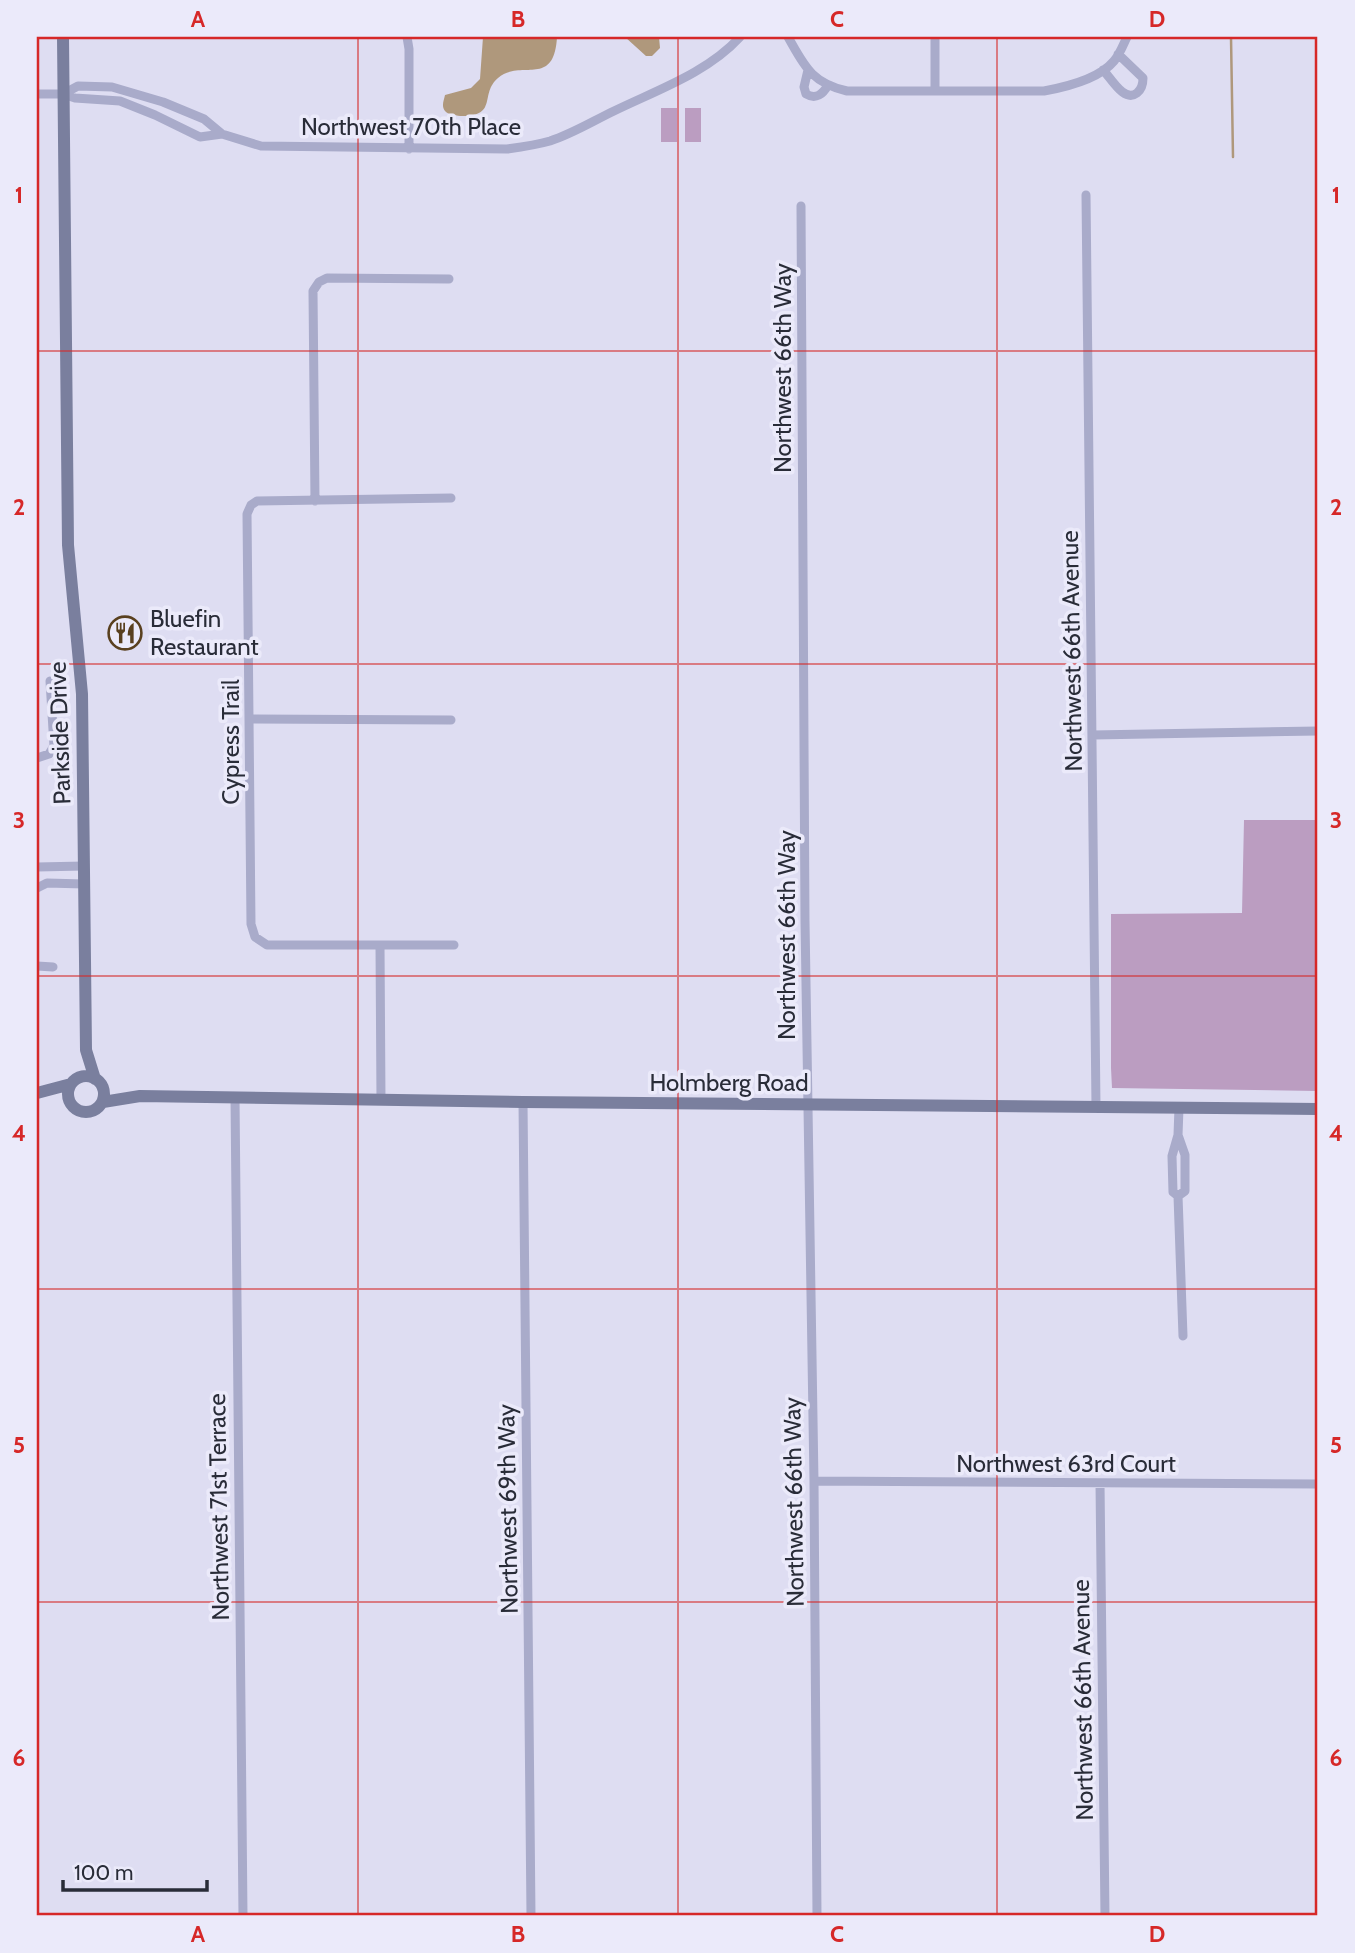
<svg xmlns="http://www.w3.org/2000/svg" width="1355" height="1953" viewBox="0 0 1355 1953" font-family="Cabin,sans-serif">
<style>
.green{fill:#bb9dc1}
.water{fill:#af987c}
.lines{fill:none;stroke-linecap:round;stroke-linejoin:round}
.stream{stroke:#af987c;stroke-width:2.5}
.street{stroke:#a9abca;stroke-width:9}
.secondary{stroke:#7a7f9e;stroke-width:12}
.grid{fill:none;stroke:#d62828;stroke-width:2;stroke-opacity:0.55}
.labels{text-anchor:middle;stroke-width:7;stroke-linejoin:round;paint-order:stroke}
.street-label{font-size:24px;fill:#292c38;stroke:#ebeafa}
.poi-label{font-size:24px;fill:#292c38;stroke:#ebeafa;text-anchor:start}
.neatline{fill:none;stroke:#d62828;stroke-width:2.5}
.grid-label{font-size:23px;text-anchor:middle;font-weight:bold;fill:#d62828}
</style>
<rect width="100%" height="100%" fill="#deddf2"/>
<!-- green -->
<path class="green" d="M 661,108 L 677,108 L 677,142 L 661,142 Z
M 685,108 L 701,108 L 701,142 L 685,142 Z
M 1244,820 L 1318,820 L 1318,1091 L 1112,1088 L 1111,1068 L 1111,914 L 1242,913 Z"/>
<!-- water -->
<path class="water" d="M 483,37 L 557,37 C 554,89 521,58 498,78 C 479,94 499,117 460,116 C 455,115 448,115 445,111 C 441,106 444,100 445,95 L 471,88 L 480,79 Z
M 625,37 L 659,37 L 660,48 L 652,56 L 646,56 Z"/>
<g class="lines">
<!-- stream -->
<path class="stream" d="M 1231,37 L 1233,157"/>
<!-- street -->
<path class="street" d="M 407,37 L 409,49 L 409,149
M 788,37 C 804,65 811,83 847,91 L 1044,91 C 1066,87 1099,79 1114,61 C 1120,54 1123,45 1127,37
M 935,37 L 935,91
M 808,70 L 804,87 L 806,94 C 816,100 823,94 828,85
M 1103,70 C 1111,78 1124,103 1137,93 C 1142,89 1143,84 1143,78 L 1118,54
M 37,94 L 63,94 L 75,98 L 120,101 L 155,115 L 200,137 L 222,134
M 63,94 L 78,86 L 112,87 L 163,102 L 204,119 L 222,134 L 261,146 L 507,149 C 522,147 536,145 550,141 C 572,134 593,121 614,111 C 657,90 707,73 740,37
M 1086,195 L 1096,1107
M 801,206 L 805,921 L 814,1481 L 817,1916
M 451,498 L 257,501 L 251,505 L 247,514 L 251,924 L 255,937 L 267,945 L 454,945
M 315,501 L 313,291 L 319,282 L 327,278 L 449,279
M 250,719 L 451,720
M 1093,735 L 1318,731
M 37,758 L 49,754 L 54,746 L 50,681
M 37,867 L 84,866
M 37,888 L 47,883 L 84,884
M 380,945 L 381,1100
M 37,966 L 53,967
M 235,1097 L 243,1916
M 523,1102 L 531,1916
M 1179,1108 L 1178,1135 L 1172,1156 L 1173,1192 L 1178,1196 L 1183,1336
M 1178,1196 L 1185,1191 L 1185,1155 L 1178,1135
M 814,1481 L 1318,1484
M 1100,1483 L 1105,1916"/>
<!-- secondary -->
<path class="secondary" d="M 63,37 L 68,545 L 82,694 L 86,1050 L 95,1079
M68 1094a18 18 0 1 1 36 0a18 18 0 1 1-36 0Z
M 37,1093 L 71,1084
M 103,1102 L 140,1096 L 523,1102 L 1318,1109"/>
</g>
<!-- grid -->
<path class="grid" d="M 358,37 L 358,1916M 678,37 L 678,1916M 997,37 L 997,1916M 37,351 L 1318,351M 37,664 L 1318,664M 37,976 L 1318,976M 37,1289 L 1318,1289M 37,1602 L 1318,1602"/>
<!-- icons -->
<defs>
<symbol id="restaurant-ring" viewBox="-11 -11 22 22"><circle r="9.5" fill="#ebeafa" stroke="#59401f" stroke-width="1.5"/><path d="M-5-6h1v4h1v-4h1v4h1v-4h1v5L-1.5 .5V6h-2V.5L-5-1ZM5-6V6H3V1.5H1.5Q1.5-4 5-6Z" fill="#59401f"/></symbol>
</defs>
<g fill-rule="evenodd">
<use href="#restaurant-ring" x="106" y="614" width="38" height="38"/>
</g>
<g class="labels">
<!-- street labels -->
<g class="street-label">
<text x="411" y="135">Northwest 70th Place</text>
<text transform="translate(783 368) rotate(-90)" y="8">Northwest 66th Way</text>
<text transform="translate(1072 651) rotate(-91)" y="8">Northwest 66th Avenue</text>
<text transform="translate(60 733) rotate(-92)" y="8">Parkside Drive</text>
<text transform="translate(231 742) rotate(-90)" y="8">Cypress Trail</text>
<text transform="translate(787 935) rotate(-90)" y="8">Northwest 66th Way</text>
<text x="729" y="1091">Holmberg Road</text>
<text x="1066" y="1472">Northwest 63rd Court</text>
<text transform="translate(794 1502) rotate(-91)" y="8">Northwest 66th Way</text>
<text transform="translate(219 1507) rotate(-91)" y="8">Northwest 71st Terrace</text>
<text transform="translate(508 1509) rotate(-91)" y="8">Northwest 69th Way</text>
<text transform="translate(1083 1700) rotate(-91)" y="8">Northwest 66th Avenue</text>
</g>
<!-- poi labels -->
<g class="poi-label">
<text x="150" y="627">Bluefin<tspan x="150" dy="28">Restaurant</tspan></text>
</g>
</g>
<!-- border -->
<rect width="1355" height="1953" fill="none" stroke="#ebeafa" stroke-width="77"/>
<!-- scale -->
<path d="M63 1880v10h144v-10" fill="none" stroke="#292c38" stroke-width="3.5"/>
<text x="74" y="1880" font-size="21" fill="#292c38" stroke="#ebeafa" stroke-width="5" paint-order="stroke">100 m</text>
<rect x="38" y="38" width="1278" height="1876" class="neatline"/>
<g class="grid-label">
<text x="198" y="27">A</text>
<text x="518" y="27">B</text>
<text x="837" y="27">C</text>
<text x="1157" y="27">D</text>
<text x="19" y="203">1</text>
<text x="1336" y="203">1</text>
<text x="19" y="515">2</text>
<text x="1336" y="515">2</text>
<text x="19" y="828">3</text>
<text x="1336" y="828">3</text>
<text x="19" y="1141">4</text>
<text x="1336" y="1141">4</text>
<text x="19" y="1453">5</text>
<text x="1336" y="1453">5</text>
<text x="19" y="1766">6</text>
<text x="1336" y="1766">6</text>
<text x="198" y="1942">A</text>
<text x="518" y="1942">B</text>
<text x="837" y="1942">C</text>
<text x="1157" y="1942">D</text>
</g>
</svg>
